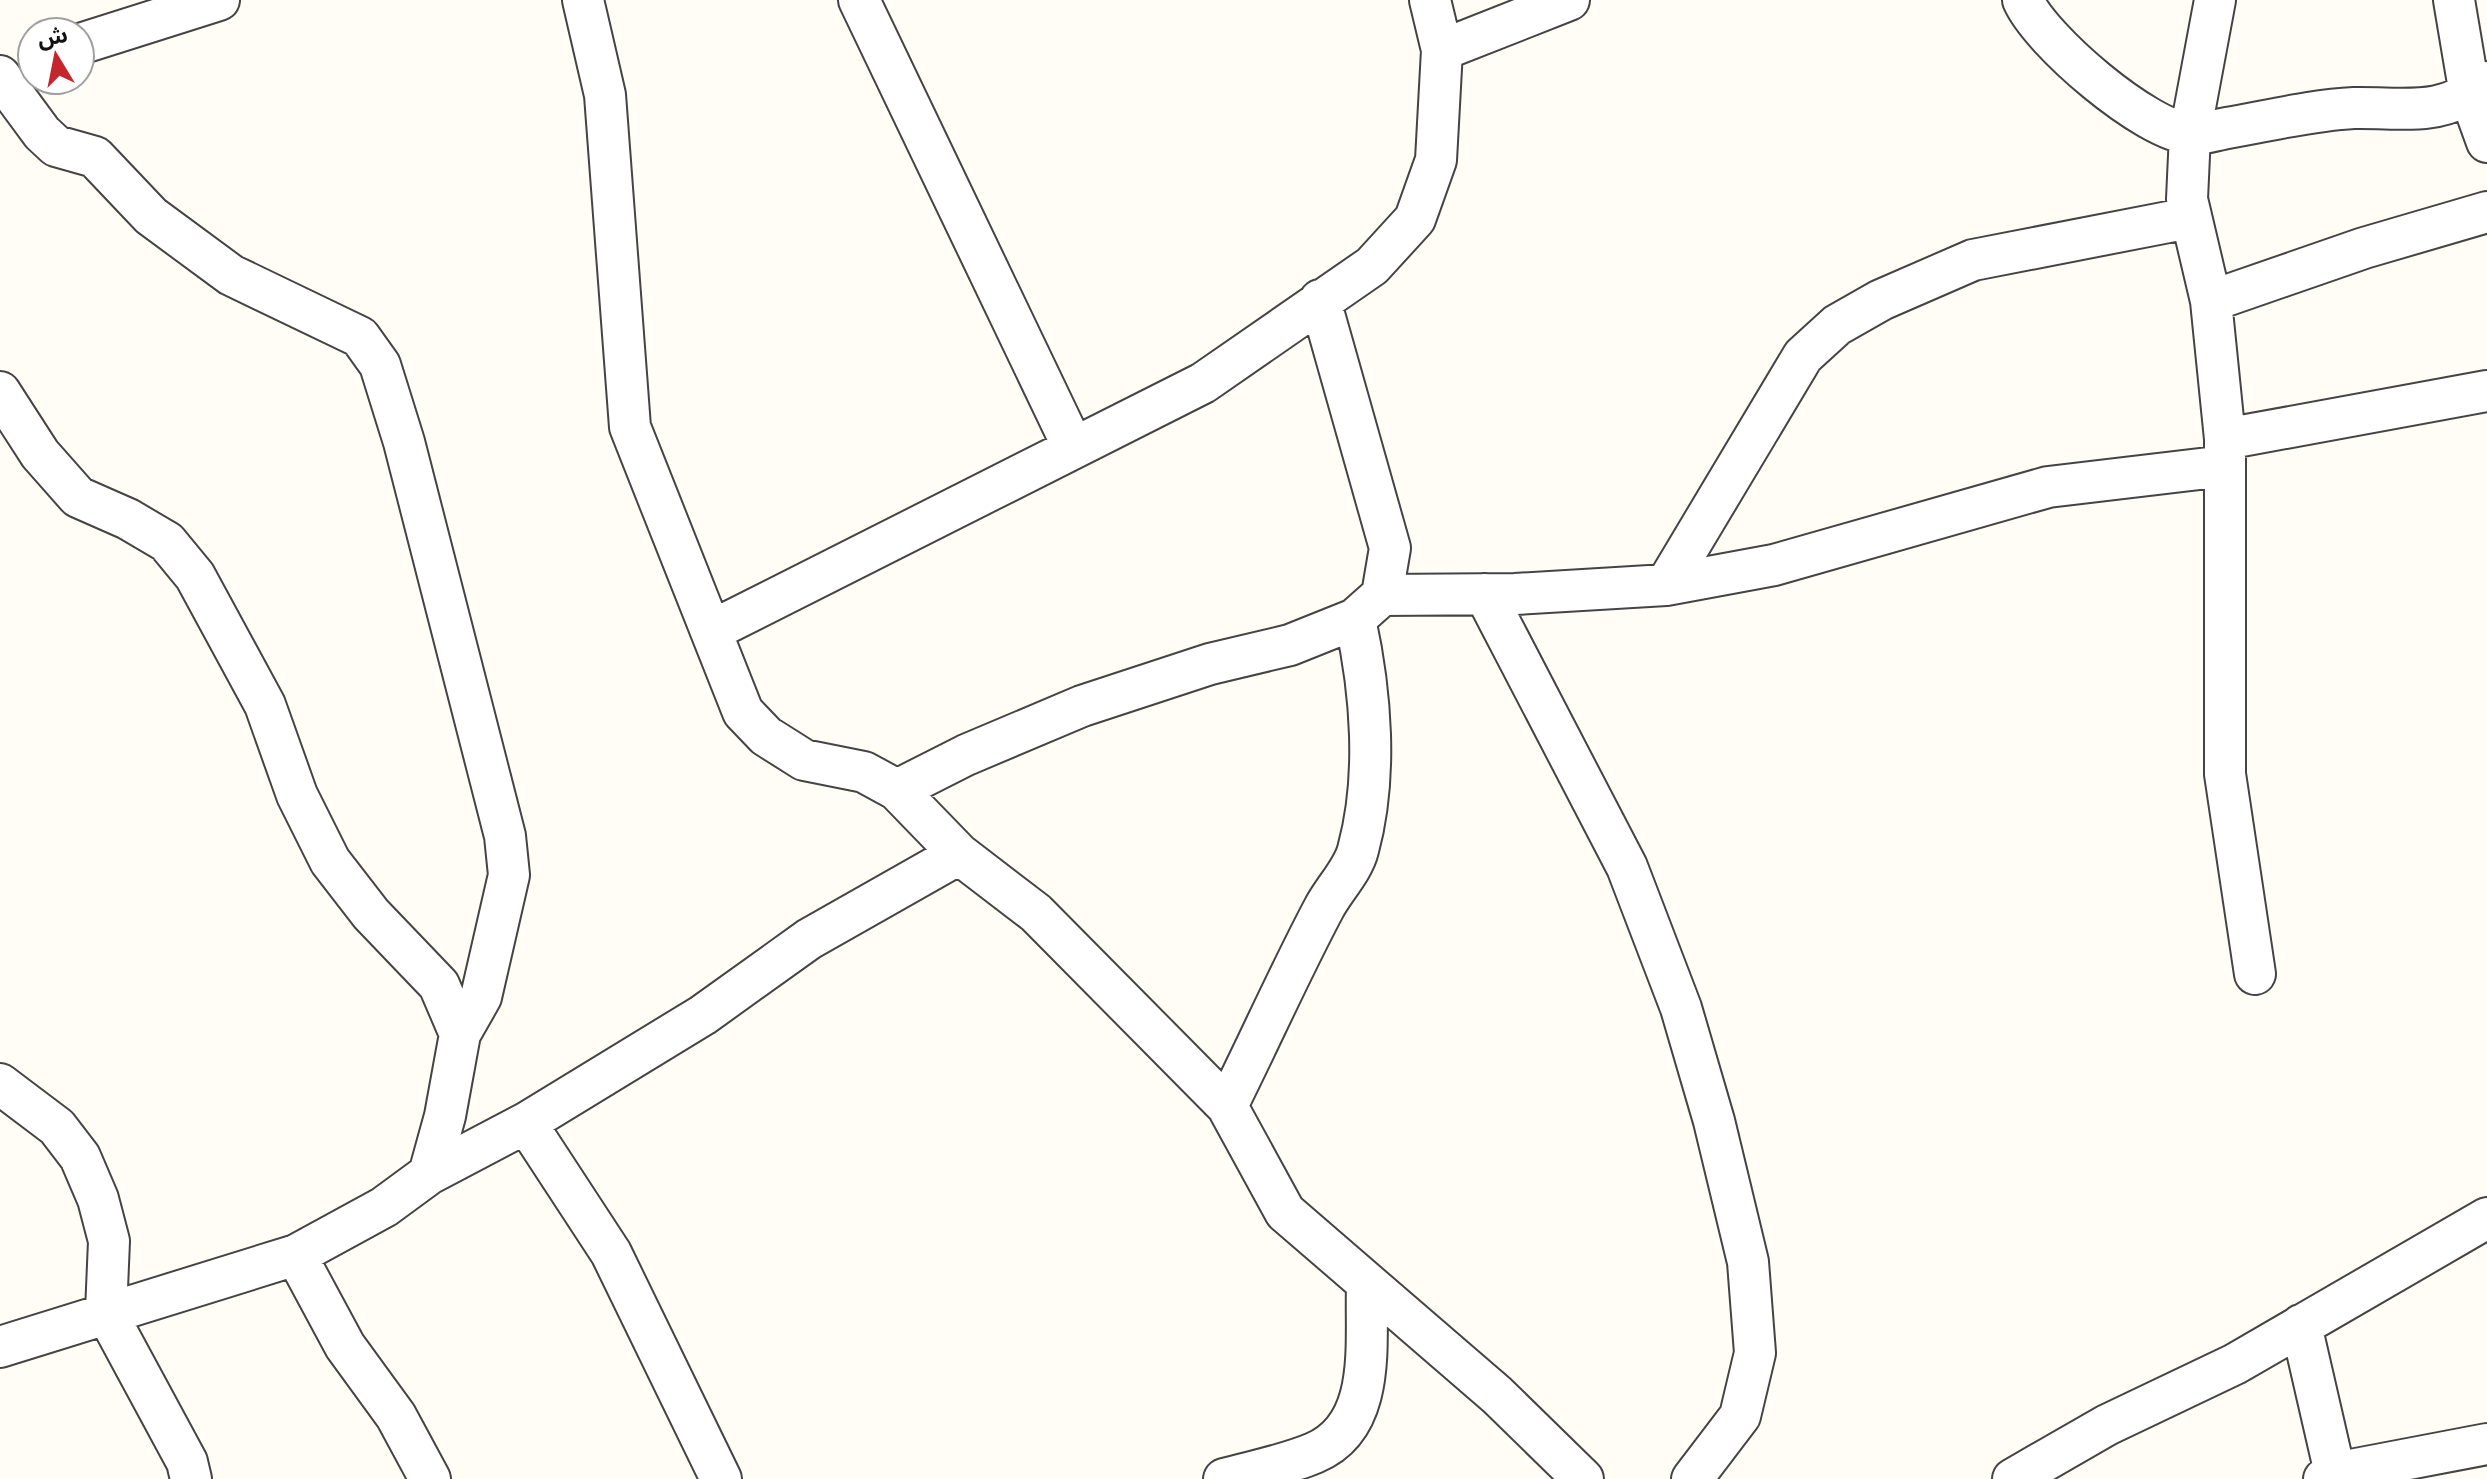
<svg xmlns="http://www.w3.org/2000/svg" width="2487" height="1479" viewBox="0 0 2487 1479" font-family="Spectral,'Noto Sans Arabic',serif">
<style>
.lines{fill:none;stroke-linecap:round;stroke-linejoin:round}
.street-casing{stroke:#444;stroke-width:44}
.street{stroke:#fff;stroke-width:40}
</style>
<rect width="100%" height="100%" fill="#fffdf5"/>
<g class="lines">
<defs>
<path id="street" d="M 583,0 L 605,95 L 630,427 L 743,712 L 766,736 L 804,760 L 864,772 L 897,790 L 959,854 L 1036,913 L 1227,1106 L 1285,1212 L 1497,1395 L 1583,1479
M 859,0 L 1073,447
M 2023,0 C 2040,40 2146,131 2191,134 C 2202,135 2216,130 2227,128 C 2268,121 2312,110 2354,108 C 2407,107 2440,118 2487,82
M 2215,0 L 2190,134 L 2187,199 L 2211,301 L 2225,439 L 2225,774 L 2255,974
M 2454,0 L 2470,95 L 2487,142
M 80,44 L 219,0
M 1442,50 L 1569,0
M 0,76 L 42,133 L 56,146 L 95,157 L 151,216 L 231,275 L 360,337 L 380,365 L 404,442 L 505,836 L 509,875 L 481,997 L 460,1034 L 445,1116 L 429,1174 L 384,1207 L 296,1255 L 0,1347
M 2211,301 L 2364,248 L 2487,212
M 0,392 L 40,454 L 78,497 L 128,519 L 167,542 L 195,576 L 265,705 L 297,795 L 330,861 L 371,914 L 439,985 L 460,1034
M 2225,439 L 2487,391
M 1666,585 L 1803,356 L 1837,325 L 1881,300 L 1973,260 L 2189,218
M 1485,594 L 1627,867 L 1681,1008 L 1714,1121 L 1748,1262 L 1755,1353 L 1740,1416 L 1692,1479
M 1382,595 L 1515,594 L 1666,585 L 1774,565 L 2048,487 L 2225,466
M 711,631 L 1203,383 L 1372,266 L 1415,219 L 1436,160 L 1442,50 L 1430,0
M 897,790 L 966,755 L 1082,706 L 1210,664 L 1290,645 L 1355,619 L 1382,595 L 1390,548 L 1320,300
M 0,1084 L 57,1127 L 80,1157 L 98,1199 L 109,1241 L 106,1312 L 187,1462 L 191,1479
M 1227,1106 C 1260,1040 1290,972 1324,908 C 1334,889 1353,870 1358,850 C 1378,777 1371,692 1355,619
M 526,1123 L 611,1253 L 721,1479
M 429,1174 L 526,1123 L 703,1015 L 809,939 L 959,854
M 296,1255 L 345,1346 L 396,1416 L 430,1479
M 2301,1325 L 2335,1473
M 1224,1479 C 1253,1471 1286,1465 1314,1453 C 1378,1426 1365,1343 1367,1286
M 2013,1479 L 2107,1425 L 2235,1364 L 2487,1218
M 2324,1479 L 2335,1473 L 2487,1444"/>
</defs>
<!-- street casing -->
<use href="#street" class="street-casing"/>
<!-- street -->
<use href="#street" class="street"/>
</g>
<!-- north arrow -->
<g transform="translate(56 56) rotate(350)"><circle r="38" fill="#ffffff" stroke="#a0a0a0" stroke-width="2"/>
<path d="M0-6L14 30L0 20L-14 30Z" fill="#c4262e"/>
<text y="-12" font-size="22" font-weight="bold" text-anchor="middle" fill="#111111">ش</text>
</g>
</svg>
